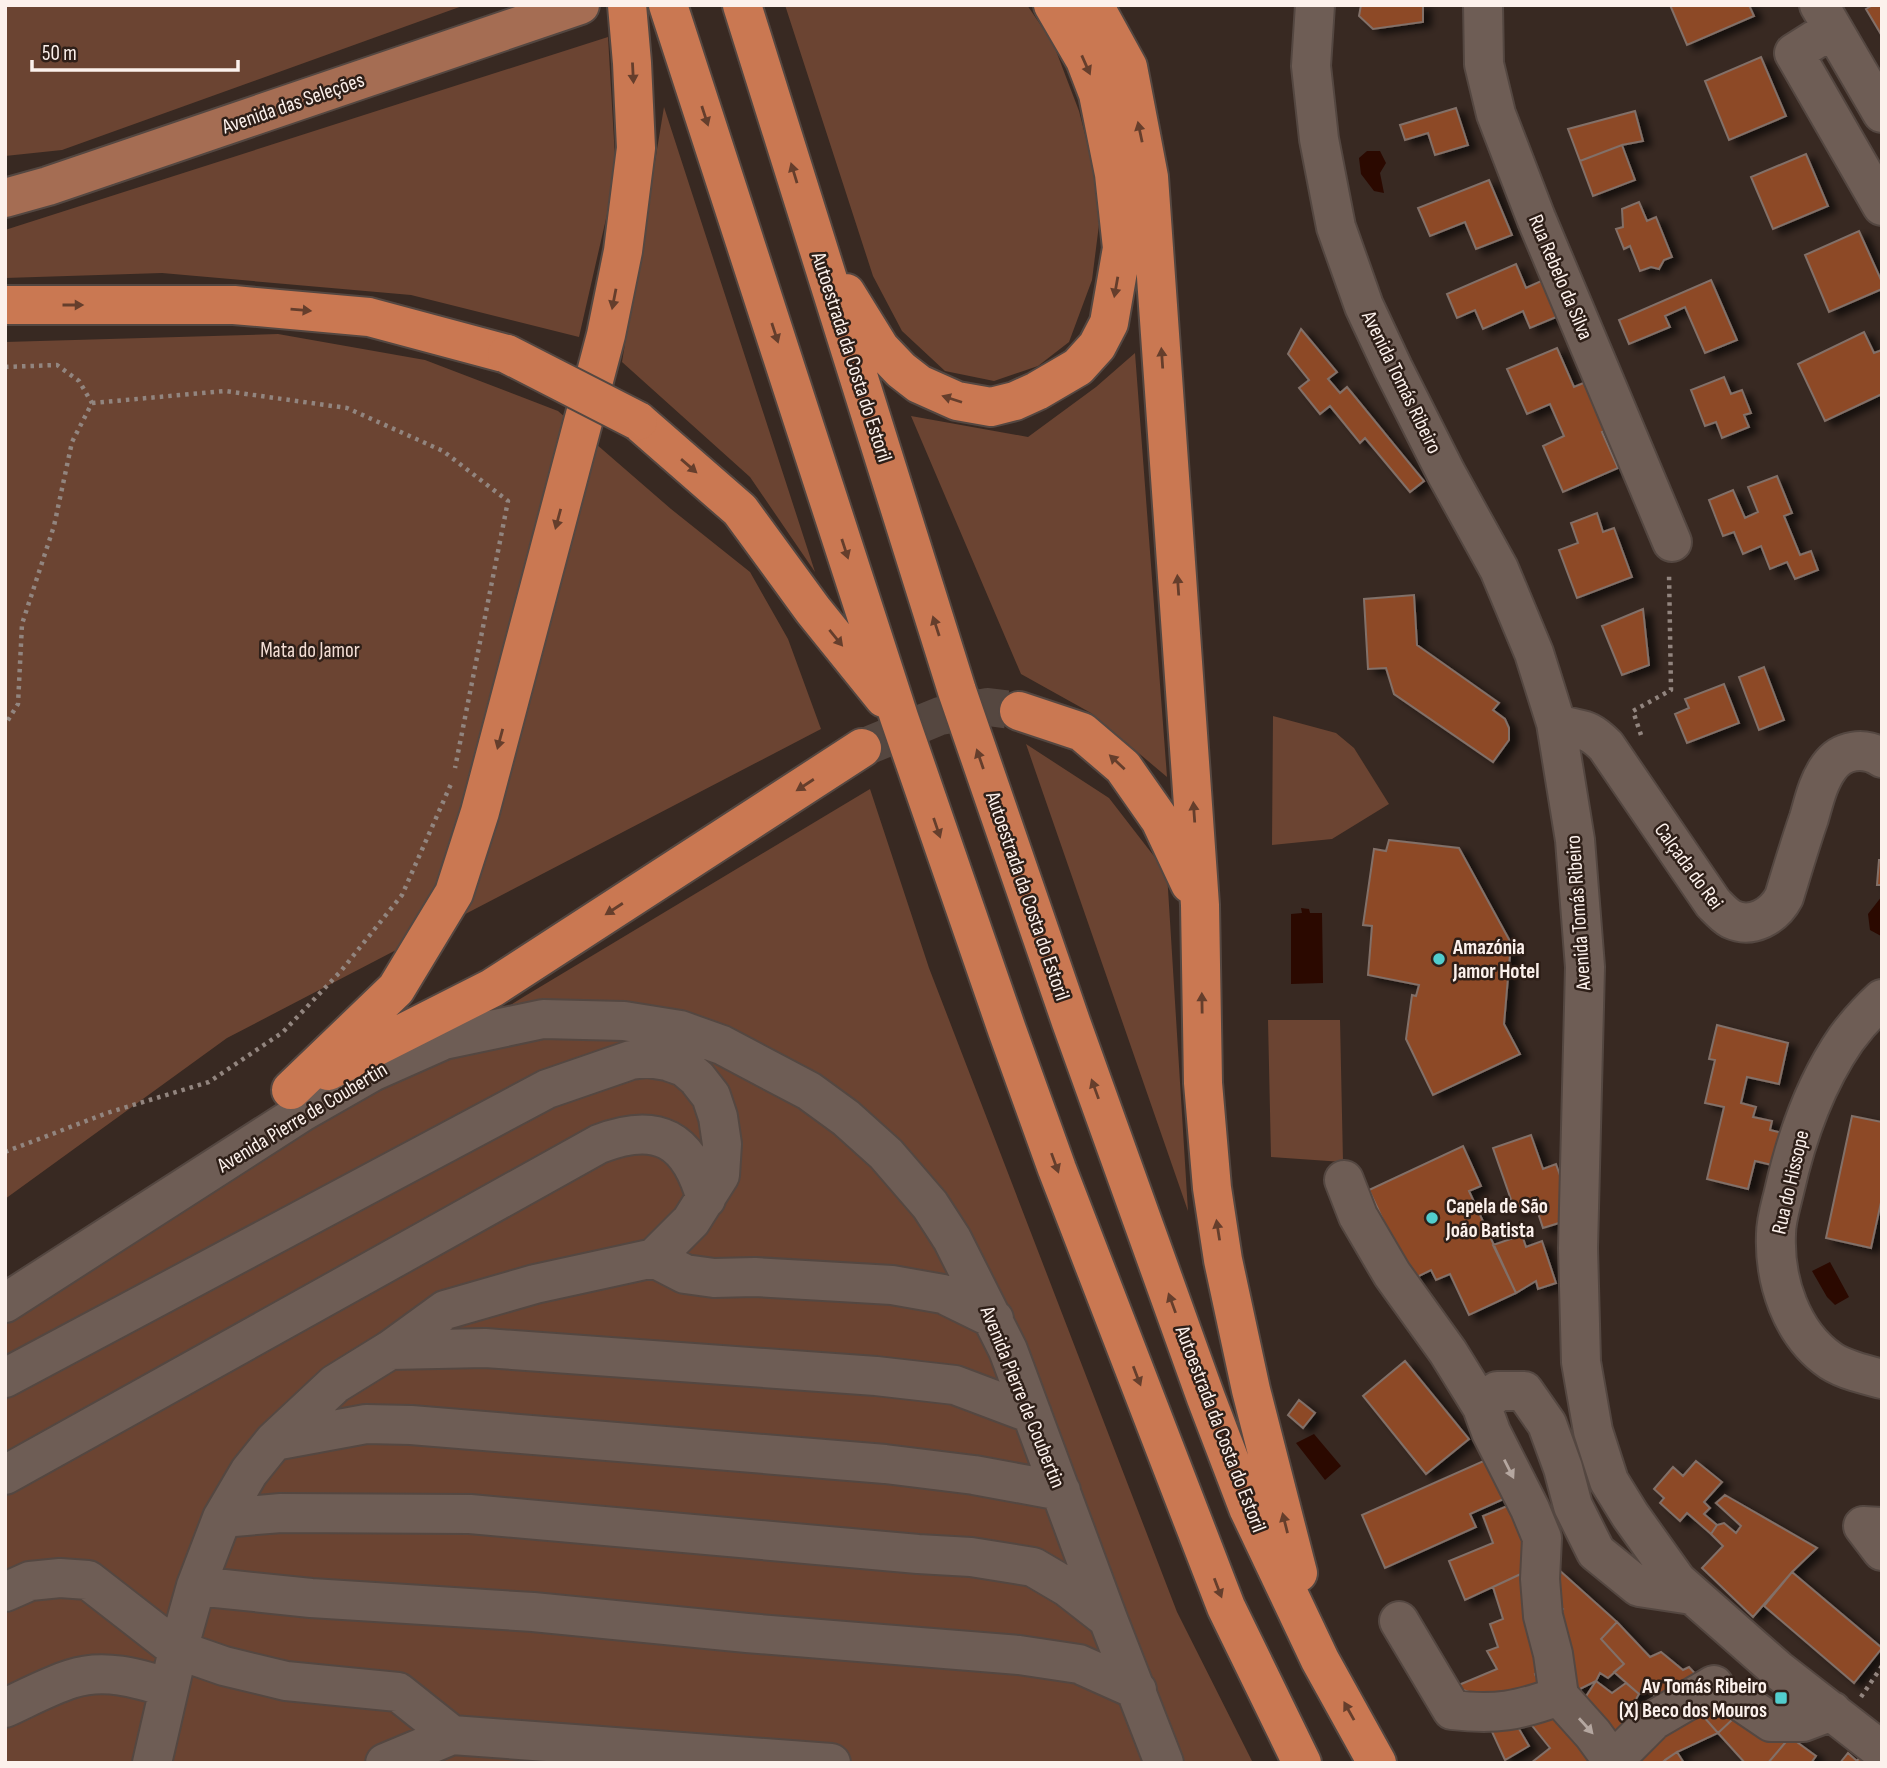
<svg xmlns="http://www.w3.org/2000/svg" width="1887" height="1768" viewBox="0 0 1887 1768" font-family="'Sofia Sans Condensed',sans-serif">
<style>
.green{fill:#6b4432}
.water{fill:#2b0900}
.building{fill:#8d4928;stroke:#827068;stroke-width:2;filter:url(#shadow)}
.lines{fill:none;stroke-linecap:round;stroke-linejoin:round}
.highway-tunnel{stroke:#554740;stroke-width:38;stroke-dasharray:38 19;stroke-linecap:butt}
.minor-casing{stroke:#544741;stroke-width:42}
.major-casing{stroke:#544741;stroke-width:42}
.highway-casing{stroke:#544741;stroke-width:42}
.path{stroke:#92857f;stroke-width:4.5;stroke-dasharray:3.5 5;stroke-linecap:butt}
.minor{stroke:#6e5d55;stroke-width:38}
.major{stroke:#a56d53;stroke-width:38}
.highway{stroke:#ca7852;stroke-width:38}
.highway-bridge-casing{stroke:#544741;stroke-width:42;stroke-linecap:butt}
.highway-bridge{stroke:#ca7852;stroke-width:38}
.oneway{fill:#653e2c}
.oneway2{fill:#b5a7a0}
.poi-dot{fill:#52cdcd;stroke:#2e1f18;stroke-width:2.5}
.labels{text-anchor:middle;stroke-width:5;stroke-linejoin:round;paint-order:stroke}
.street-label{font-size:21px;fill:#fcf1ec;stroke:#2e1f18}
.park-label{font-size:21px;fill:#f3ded5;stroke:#2e1f18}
.poi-label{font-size:21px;font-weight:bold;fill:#fcf1ec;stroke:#2e1f18;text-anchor:start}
</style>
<defs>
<filter id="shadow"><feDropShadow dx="8" dy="4.5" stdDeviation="3.5" flood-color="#0009"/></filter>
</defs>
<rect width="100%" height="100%" fill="#382922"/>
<!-- green -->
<path class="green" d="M 5,5 L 465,5 L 62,150 L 5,156 Z
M 785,5 L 1027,5 L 1053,43 L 1079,111 L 1102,201 L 1092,280 L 1069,342 L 1038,366 L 994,381 L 945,371 L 902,331 L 873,276 Z
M 608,37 L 616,175 L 579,337 L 411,295 L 162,273 L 5,278 L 5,230 Z
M 664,107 L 815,572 L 750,477 L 622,362 Z
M 278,334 L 425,360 L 558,411 L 671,509 L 750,572 L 788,639 L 821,729 L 227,1038 L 5,1199 L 5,342 Z
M 1135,353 L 1167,777 L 1091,713 L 1021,674 L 911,416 L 1028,437 L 1096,387 Z
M 1273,716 L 1336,733 L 1354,748 L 1389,804 L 1332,839 L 1272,845 Z
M 1026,744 L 1109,798 L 1167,873 L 1188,1211 Z
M 870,789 L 929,968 L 1177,1612 L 1253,1763 L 5,1763 L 5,1319 L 525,996 Z
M 1268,1020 L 1340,1020 L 1343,1162 L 1271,1157 Z"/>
<!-- water -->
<path class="water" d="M 1367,151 L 1380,151 L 1386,163 L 1380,173 L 1384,193 L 1374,191 L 1361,174 L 1359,158 Z
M 1882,896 C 1881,909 1883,923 1881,936 L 1870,930 L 1868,914 Z
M 1301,908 L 1309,909 L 1310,913 L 1322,913 L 1323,983 L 1291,984 L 1291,914 L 1302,913 Z
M 1830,1262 L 1849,1297 L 1835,1305 L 1827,1297 L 1812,1271 Z
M 1314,1434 L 1341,1466 L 1325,1480 L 1296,1443 Z"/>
<!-- building -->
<path class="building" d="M 1361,5 L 1423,5 L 1423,22 L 1373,29 L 1359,16 Z
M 1670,5 L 1749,5 L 1754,16 L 1687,45 Z
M 1873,5 L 1882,5 L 1882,36 L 1866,9 Z
M 1761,57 L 1786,116 L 1729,140 L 1705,81 Z
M 1456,108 L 1468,145 L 1435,155 L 1428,133 L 1405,140 L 1400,125 Z
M 1635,111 L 1643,141 L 1622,145 L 1580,161 L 1568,129 Z
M 1622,145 L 1635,180 L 1593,196 L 1580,161 Z
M 1806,154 L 1828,206 L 1773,229 L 1751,177 Z
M 1489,180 L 1512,235 L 1476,249 L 1465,222 L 1430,236 L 1418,208 Z
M 1639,202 L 1647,221 L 1656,217 L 1672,257 L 1664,260 L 1659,269 L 1651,267 L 1640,271 L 1630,246 L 1624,249 L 1616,229 L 1623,227 L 1622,209 Z
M 1859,231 L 1882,282 L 1882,289 L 1829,312 L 1805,255 Z
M 1516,264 L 1526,288 L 1550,277 L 1566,313 L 1530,328 L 1523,311 L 1483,329 L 1475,310 L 1457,318 L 1447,294 Z
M 1711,280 L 1737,340 L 1705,353 L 1685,307 L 1665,316 L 1670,327 L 1629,344 L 1619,320 Z
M 1301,329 L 1337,372 L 1328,379 L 1340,393 L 1347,387 L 1424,481 L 1410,492 L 1365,438 L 1360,443 L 1330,406 L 1320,414 L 1299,388 L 1309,380 L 1288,354 Z
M 1864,332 L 1874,353 L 1882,350 L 1882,394 L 1825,421 L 1798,364 Z
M 1557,348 L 1574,387 L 1593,379 L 1614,427 L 1602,432 L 1618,468 L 1563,492 L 1543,446 L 1564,436 L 1550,404 L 1527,414 L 1507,369 Z
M 1724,377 L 1731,394 L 1742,390 L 1751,413 L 1744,415 L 1749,427 L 1722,438 L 1716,422 L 1705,426 L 1691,390 Z
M 1777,476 L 1792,513 L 1784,516 L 1800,555 L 1811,551 L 1818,570 L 1795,579 L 1787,562 L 1770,569 L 1761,546 L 1743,554 L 1734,532 L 1723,536 L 1709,500 L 1733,490 L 1745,518 L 1758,512 L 1748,487 Z
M 1597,513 L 1603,532 L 1614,528 L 1632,577 L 1577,598 L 1559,550 L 1578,543 L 1571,523 Z
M 1414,595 L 1417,645 L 1499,703 L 1493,710 L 1505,719 L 1509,728 L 1509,740 L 1493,762 L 1394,694 L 1386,668 L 1368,669 L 1364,599 Z
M 1643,609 L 1649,665 L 1622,675 L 1602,626 Z
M 1764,667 L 1784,720 L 1759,730 L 1739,677 Z
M 1724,684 L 1739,723 L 1687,743 L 1675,714 L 1689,708 L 1685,699 Z
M 1389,840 L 1459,848 L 1511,943 L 1504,1024 L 1520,1054 L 1433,1095 L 1406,1039 L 1412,995 L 1416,996 L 1419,985 L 1368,975 L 1372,926 L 1363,925 L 1374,849 L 1386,851 Z
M 1879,860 L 1882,860 L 1882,885 L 1877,885 Z
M 1717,1025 L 1788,1043 L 1779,1084 L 1747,1077 L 1741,1103 L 1756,1107 L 1753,1117 L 1772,1121 L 1770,1130 L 1783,1133 L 1776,1166 L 1755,1161 L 1748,1189 L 1707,1179 L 1724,1107 L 1705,1103 L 1715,1060 L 1709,1059 Z
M 1852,1116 L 1882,1122 L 1882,1198 L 1871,1248 L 1826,1238 Z
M 1531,1135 L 1543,1169 L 1556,1164 L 1575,1218 L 1543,1228 L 1535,1204 L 1515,1211 L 1493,1148 Z
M 1463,1146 L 1481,1186 L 1469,1191 L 1516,1293 L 1469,1315 L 1450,1274 L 1436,1280 L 1431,1270 L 1411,1280 L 1369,1190 Z
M 1522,1235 L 1526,1247 L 1542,1241 L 1556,1283 L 1538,1289 L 1536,1281 L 1516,1293 L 1493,1245 Z
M 1405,1361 L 1469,1439 L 1426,1474 L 1363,1396 Z
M 1299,1400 L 1315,1413 L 1303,1428 L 1288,1415 Z
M 1488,1459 L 1506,1498 L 1470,1514 L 1476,1527 L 1385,1568 L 1362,1515 Z
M 1696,1461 L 1722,1482 L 1704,1502 L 1710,1508 L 1704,1514 L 1717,1525 L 1711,1534 L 1687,1513 L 1680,1521 L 1660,1503 L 1664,1498 L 1654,1489 L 1673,1467 L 1683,1476 Z
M 1725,1495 L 1817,1548 L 1792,1572 L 1753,1617 L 1702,1568 L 1723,1546 L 1711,1534 L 1717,1525 L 1724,1523 L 1736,1533 L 1741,1526 L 1716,1503 Z
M 1512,1504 L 1527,1545 L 1525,1572 L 1465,1600 L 1449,1561 L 1493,1543 L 1483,1516 Z
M 1558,1569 L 1617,1622 L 1601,1639 L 1624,1664 L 1608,1678 L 1600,1673 L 1596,1681 L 1574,1692 L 1553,1619 L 1563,1609 L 1550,1597 Z
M 1525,1572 L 1547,1669 L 1535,1674 L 1543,1693 L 1490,1699 L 1454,1687 L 1497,1669 L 1487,1651 L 1498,1647 L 1490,1624 L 1503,1619 L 1493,1587 Z
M 1792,1572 L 1882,1648 L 1854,1683 L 1764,1606 Z
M 1617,1622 L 1650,1657 L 1661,1652 L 1683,1670 L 1689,1667 L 1704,1683 L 1663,1707 L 1649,1688 L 1639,1694 L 1614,1672 L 1624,1664 L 1601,1639 Z
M 1596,1681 L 1612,1693 L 1626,1683 L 1639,1694 L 1632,1706 L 1641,1715 L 1613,1740 L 1581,1704 Z
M 1712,1694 L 1733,1719 L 1718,1733 L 1696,1708 Z
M 1696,1708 L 1718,1733 L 1677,1752 L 1661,1763 L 1625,1763 Z
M 1551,1710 L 1603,1763 L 1531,1763 L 1550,1748 L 1530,1723 Z
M 1733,1719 L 1790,1737 L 1768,1763 L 1745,1763 L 1718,1733 Z
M 1515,1722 L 1529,1746 L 1505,1760 L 1488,1723 Z
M 1790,1737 L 1816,1756 L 1811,1763 L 1768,1763 Z
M 1677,1752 L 1684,1763 L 1666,1763 L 1665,1760 Z
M 1848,1753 L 1857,1761 L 1863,1753 L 1876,1763 L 1840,1763 Z"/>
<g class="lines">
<!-- highway-tunnel -->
<path class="highway-tunnel" d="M 862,748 L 940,716 L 988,707 L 1019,711"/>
<defs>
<path id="minor" d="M 1315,5 L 1311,66 L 1319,139 L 1336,227 L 1364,306 L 1393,368 L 1446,473 L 1499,569 L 1534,653 L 1556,723 L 1575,840 L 1585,967 L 1578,1248 L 1581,1362 L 1593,1431 L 1609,1481 L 1630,1515 L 1677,1581 L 1778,1670 L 1882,1751
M 1483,5 L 1484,64 L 1496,114 L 1536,218 L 1672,542
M 1819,5 L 1882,113
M 1832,29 L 1794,53 L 1882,206
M 1556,723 C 1581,733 1584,724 1606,746 L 1713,903 C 1718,908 1724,915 1731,919 C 1752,929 1774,916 1784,897 C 1792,871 1800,844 1809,818 C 1814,801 1818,782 1829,767 C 1841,750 1864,746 1882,758
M 1882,999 C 1869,1011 1857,1024 1846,1039 C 1815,1084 1796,1138 1784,1192 C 1781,1205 1776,1220 1776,1234 C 1774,1280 1791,1334 1831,1361 C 1845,1370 1866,1375 1882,1379
M 1344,1180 L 1358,1216 L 1392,1274 L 1448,1352 L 1482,1407 L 1491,1432 L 1530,1509 L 1542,1538 L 1540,1579 L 1543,1616 L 1553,1654 L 1559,1696 L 1593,1734 L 1614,1763
M 654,1258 L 685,1274 L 714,1278 L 755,1277 L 892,1285 L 943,1294 L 994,1319
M 5,1303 L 302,1112 L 372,1072 L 444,1040 L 543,1019 L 624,1021 L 680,1030 L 722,1045 L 809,1091 L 846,1118 L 886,1154 L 930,1205 L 952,1239 L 1008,1350 L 1108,1619 L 1164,1763
M 390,1350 L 485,1348 L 876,1376 L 955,1385 L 1032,1414
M 5,1378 L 547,1089 L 631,1060 L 648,1058 L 667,1061 L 684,1067 L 697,1078 L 711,1096 L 718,1117 L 722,1144 L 720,1175 L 691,1221 L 654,1258 L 535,1284 L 445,1310 L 390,1350 L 335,1384 L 274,1441 L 249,1472 L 222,1518 L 196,1586 L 178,1650 L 152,1763
M 1482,1407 L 1497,1391 L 1524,1391 L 1547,1424 L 1563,1468 L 1573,1506 L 1596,1552 L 1639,1587 L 1692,1595
M 274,1441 L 366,1424 L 411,1425 L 885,1464 L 974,1475 L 1061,1491
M 5,1475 L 599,1144 C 658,1121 689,1139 706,1199
M 222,1518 L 281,1513 L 470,1514 L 918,1554 L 971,1557 L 1033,1567 L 1067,1587 L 1108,1619
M 1882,1527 L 1863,1526 L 1882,1551
M 196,1586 L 311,1598 L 533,1612 L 747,1633 L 1019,1655 L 1079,1664 L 1137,1690
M 5,1592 L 30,1581 L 60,1578 L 88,1580 L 178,1650 L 224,1666 L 286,1681 L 398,1692 L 452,1735 L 831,1763
M 1399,1621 L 1452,1710 C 1496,1715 1518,1711 1559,1696
M 1743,1703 L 1771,1722 L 1803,1722 L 1832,1711
M 5,1708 C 27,1698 49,1686 71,1679 C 104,1668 137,1678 169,1688
M 1613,1761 L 1654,1720 L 1714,1685
M 385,1763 L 452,1735"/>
<path id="major" d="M 5,198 L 48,186 L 580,5"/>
<path id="highway" d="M 668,5 L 899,717 L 1007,1030 L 1057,1169 L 1226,1607 L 1302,1763
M 742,5 L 957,691 L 1071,1022 L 1206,1398 L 1248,1508 L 1320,1660 L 1377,1763
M 1094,5 L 1128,67 L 1149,177 L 1200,905 L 1203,1083 L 1212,1188 L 1223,1260 L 1251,1390 L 1298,1573
M 846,293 L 880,348 L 901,370 L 919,384 L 957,401 L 991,407 L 1015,401 L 1037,391 L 1078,367 L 1097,346 L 1109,323 L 1122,248 L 1114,174 L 1098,94 L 1085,60 L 1053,5
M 5,305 L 234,305 L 369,317 L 507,354
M 638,421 L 740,510 L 813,610 L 884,698
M 1019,711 L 1082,732 L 1123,767 L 1160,820 L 1190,884
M 328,1071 L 492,988 L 862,748
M 291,1090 L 396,989 L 454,893 L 480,812 L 606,335 L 623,251 L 636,148 L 632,63 L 627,5"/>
</defs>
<!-- minor casing -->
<use href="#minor" class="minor-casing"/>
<!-- major casing -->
<use href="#major" class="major-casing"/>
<!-- highway casing -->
<use href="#highway" class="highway-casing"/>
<!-- path -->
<path class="path" d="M 5,367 L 57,365 L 79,381 L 92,403 L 72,442 L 54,526 L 22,624 L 18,704 L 5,725
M 92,403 L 225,391 L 347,408 L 443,451 L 508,501 L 455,768
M 1641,735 L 1633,711 L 1671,690 L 1669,572
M 5,1152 L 107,1113 L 209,1082 L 283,1032 L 341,971 L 402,895 L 451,784
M 1861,1697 L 1882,1666"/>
<!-- minor -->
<use href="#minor" class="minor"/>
<!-- major -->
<use href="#major" class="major"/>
<!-- highway -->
<use href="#highway" class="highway"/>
<defs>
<path id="highway-bridge" d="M 507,354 L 638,421"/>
</defs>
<!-- highway-bridge casing -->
<use href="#highway-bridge" class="highway-bridge-casing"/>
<!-- highway-bridge -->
<use href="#highway-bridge" class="highway-bridge"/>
</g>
<!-- one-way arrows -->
<defs><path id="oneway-solid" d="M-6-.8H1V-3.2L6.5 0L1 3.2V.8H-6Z" transform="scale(1.75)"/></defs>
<g class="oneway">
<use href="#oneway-solid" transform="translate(1086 65) rotate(66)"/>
<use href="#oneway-solid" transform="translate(633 73) rotate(87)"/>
<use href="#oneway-solid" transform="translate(705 116) rotate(72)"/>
<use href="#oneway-solid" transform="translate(1140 132) rotate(-102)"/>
<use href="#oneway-solid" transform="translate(794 173) rotate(-107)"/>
<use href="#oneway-solid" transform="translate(1116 287) rotate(100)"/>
<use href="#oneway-solid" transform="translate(614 299) rotate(101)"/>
<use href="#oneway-solid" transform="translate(73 305)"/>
<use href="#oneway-solid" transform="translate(301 310) rotate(5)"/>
<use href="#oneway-solid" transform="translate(775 333) rotate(72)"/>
<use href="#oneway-solid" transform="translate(1162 358) rotate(-94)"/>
<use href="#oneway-solid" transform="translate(952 399) rotate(-162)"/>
<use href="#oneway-solid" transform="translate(689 466) rotate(41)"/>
<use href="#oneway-solid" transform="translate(558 519) rotate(105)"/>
<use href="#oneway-solid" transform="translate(845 549) rotate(72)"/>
<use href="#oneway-solid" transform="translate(1178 585) rotate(-94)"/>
<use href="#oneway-solid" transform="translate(936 626) rotate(-108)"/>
<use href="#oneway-solid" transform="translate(836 638) rotate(51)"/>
<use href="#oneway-solid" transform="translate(500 739) rotate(105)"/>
<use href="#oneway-solid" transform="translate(980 759) rotate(-109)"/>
<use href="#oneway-solid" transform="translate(1117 762) rotate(-137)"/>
<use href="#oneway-solid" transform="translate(805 785) rotate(147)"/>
<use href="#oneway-solid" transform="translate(1194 812) rotate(-94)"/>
<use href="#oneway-solid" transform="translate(937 828) rotate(71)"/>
<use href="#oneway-solid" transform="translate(614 909) rotate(147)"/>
<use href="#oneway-solid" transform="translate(1202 1003) rotate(-91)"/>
<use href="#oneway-solid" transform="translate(1095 1089) rotate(-110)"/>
<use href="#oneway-solid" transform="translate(1055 1163) rotate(70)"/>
<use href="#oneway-solid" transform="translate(1218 1230) rotate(-99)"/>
<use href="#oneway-solid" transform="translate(1172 1303) rotate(-110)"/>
<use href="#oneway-solid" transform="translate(1137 1376) rotate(69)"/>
<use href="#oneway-solid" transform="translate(1285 1523) rotate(-104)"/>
<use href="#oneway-solid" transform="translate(1218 1588) rotate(69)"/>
<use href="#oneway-solid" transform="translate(1349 1711) rotate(-119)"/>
</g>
<g class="oneway2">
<use href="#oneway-solid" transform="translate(1509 1469) rotate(63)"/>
<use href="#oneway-solid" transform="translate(1586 1726) rotate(48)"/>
</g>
<!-- markers -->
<g class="poi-dot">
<circle cx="1439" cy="959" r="7"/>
<circle cx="1432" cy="1218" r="7"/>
<rect x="1774" y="1691" width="14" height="14" rx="3.5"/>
</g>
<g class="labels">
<!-- street labels -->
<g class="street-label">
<text transform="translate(293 103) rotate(-19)" y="7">Avenida das Seleções</text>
<text transform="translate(1561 277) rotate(67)" y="7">Rua Rebelo da Silva</text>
<text transform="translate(852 357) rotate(72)" y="7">Autoestrada da Costa do Estoril</text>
<text transform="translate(1402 382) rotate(64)" y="7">Avenida Tomás Ribeiro</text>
<text transform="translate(1689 866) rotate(54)" y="7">Calçada do Rei</text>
<text transform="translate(1028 896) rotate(71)" y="7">Autoestrada da Costa do Estoril</text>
<text transform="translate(1578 913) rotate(-94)" y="7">Avenida Tomás Ribeiro</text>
<text transform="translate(302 1117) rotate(-31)" y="7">Avenida Pierre de Coubertin</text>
<text transform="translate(1790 1182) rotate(-77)" y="7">Rua do Hissope</text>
<text transform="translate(1023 1397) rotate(68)" y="7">Avenida Pierre de Coubertin</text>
<text transform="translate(1221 1429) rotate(69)" y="7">Autoestrada da Costa do Estoril</text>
</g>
<!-- park labels -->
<g class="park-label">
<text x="310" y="657">Mata do Jamor</text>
</g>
<!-- poi labels -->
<g class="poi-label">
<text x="1453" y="954">Amazónia<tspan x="1453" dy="24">Jamor Hotel</tspan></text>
<text x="1446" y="1213">Capela de São<tspan x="1446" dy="24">João Batista</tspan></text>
<text x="1767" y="1693" text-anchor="end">Av Tomás Ribeiro<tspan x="1767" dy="24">(X) Beco dos Mouros</tspan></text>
</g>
</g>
<!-- border -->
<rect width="1887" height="1768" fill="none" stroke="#fcf1ec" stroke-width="14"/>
<!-- scale -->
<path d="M32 60v10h206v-10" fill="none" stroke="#fcf1ec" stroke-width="3.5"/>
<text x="42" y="60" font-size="21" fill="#fcf1ec" stroke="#2e1f18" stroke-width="5" paint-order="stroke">50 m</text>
</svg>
